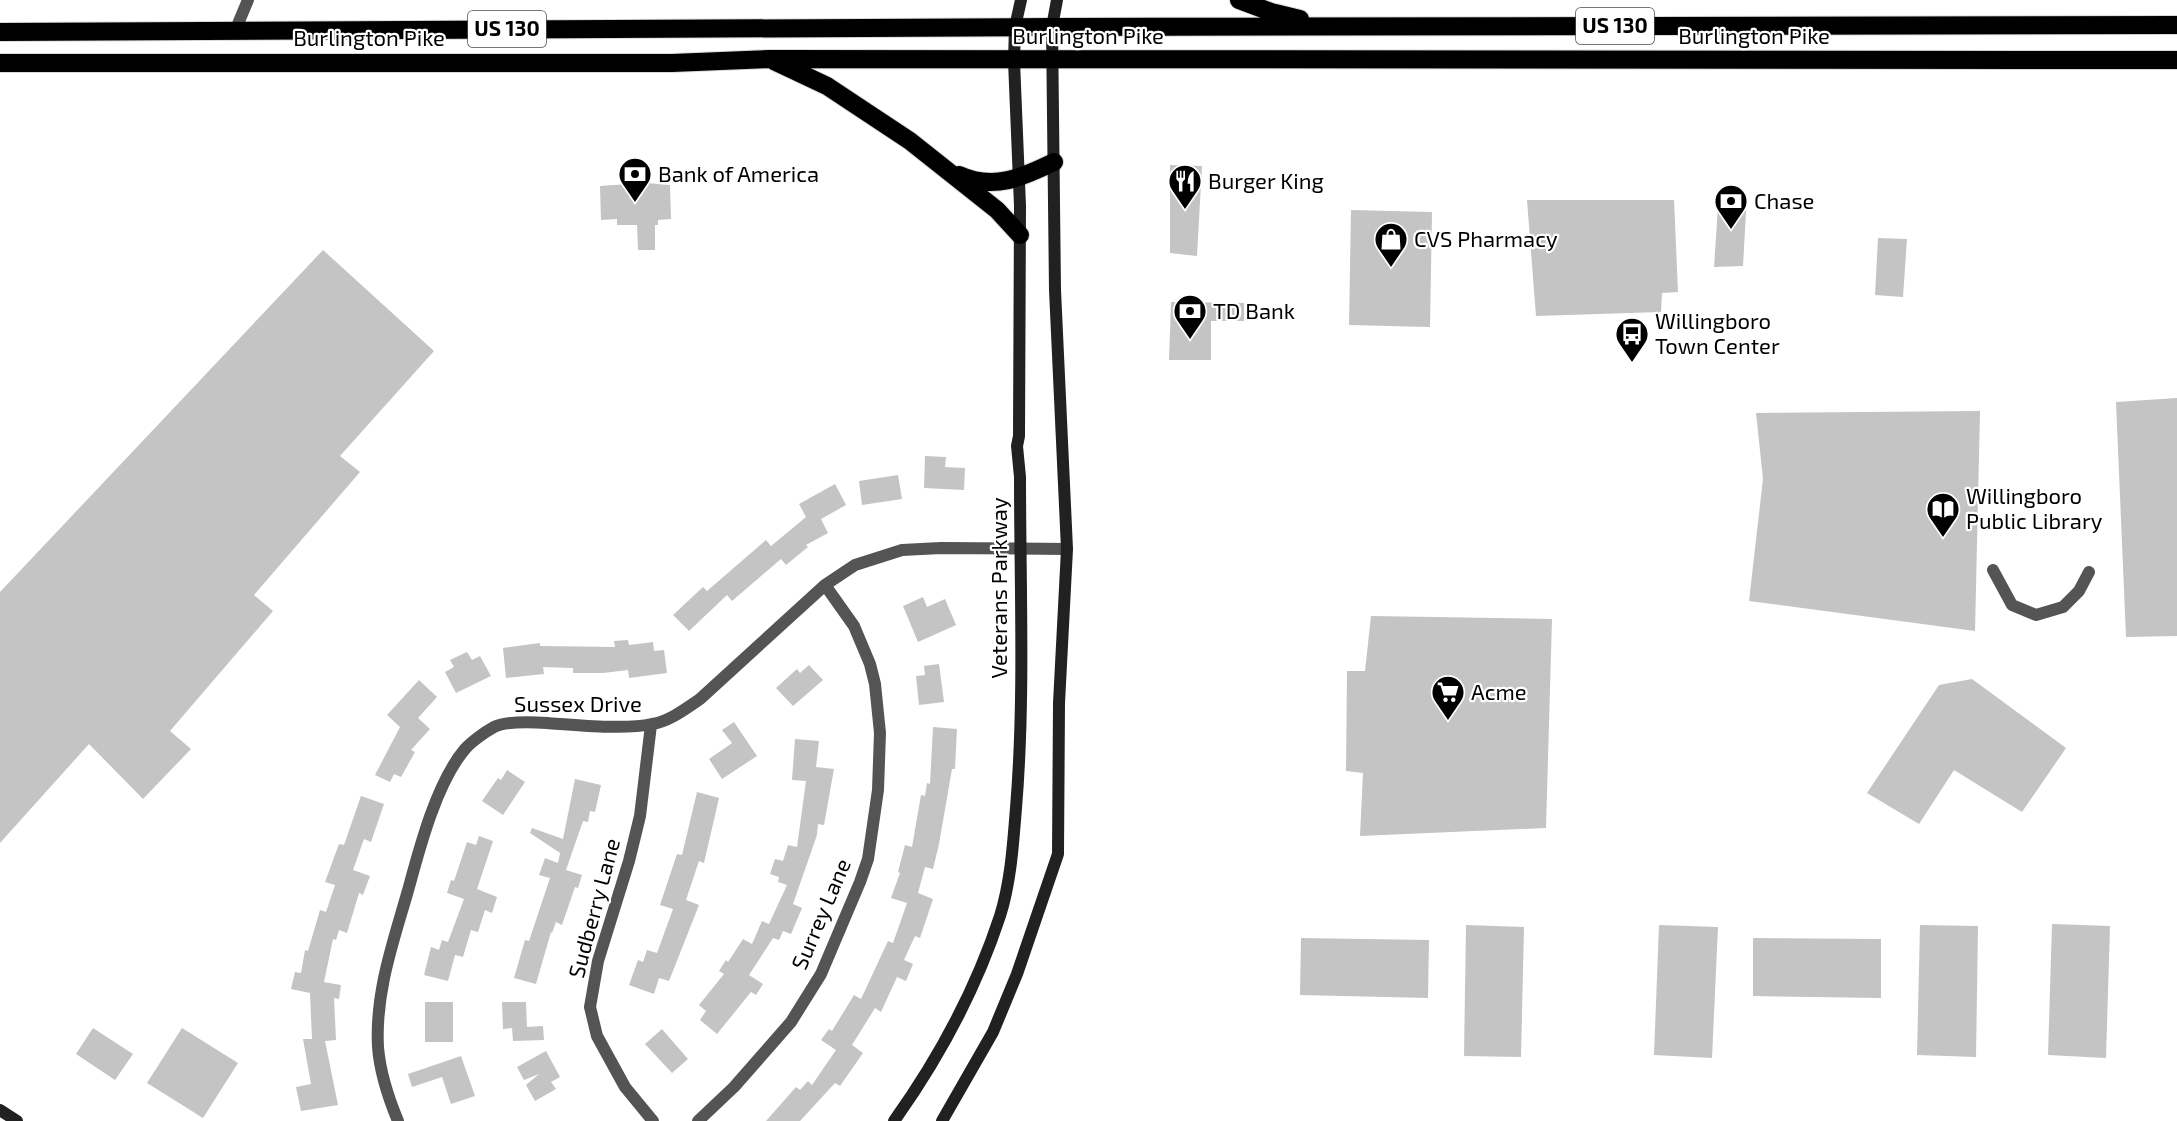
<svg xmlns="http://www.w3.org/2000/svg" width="2177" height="1121" viewBox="0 0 2177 1121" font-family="'Exo 2',sans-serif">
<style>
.building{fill:#c4c4c4}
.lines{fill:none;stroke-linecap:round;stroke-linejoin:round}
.highway-casing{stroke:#dbdbdb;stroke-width:20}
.street{stroke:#545454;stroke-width:12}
.secondary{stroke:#212121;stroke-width:12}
.highway{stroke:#000;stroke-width:18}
.labels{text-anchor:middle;stroke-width:4.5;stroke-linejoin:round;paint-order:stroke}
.shield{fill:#fff;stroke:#4c4c4c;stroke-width:1.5}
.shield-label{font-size:21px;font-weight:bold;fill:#000}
.street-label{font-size:22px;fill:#000;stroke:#fff}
.poi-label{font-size:22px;fill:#000;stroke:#fff;text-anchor:start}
</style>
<rect width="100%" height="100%" fill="#fff"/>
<!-- building -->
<path class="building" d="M 1170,165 L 1202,166 L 1197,256 L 1170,253 Z
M 629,177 L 646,177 L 647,183 L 670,185 L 671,219 L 658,220 L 658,225 L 655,225 L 655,250 L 638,250 L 637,225 L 617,225 L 617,219 L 601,220 L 600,186 L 629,184 Z
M 1719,192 L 1747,194 L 1743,266 L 1714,267 Z
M 1527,200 L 1674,200 L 1678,292 L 1662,293 L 1661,312 L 1536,316 Z
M 1351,210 L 1432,212 L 1430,327 L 1349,325 Z
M 1878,238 L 1907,239 L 1903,297 L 1875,295 Z
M 323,250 L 434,351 L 340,456 L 360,472 L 254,595 L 273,611 L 170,731 L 191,749 L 143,799 L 89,744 L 0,843 L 0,592 Z
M 1171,302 L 1244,303 L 1244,321 L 1211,321 L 1211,360 L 1169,360 Z
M 2177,398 L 2177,636 L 2126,637 L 2116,402 Z
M 1980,411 L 1975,631 L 1749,601 L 1763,479 L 1756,413 Z
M 925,456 L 946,457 L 945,467 L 965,468 L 964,490 L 924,488 Z
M 898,475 L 902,499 L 862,505 L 859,481 Z
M 835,484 L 846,505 L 821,519 L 828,533 L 806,545 L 808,547 L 786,565 L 781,559 L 732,601 L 727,595 L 689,631 L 673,615 L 703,587 L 707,591 L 766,540 L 771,546 L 806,517 L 799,504 Z
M 923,597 L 927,607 L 945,599 L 956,625 L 918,642 L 903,606 Z
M 1371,616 L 1552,619 L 1546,828 L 1360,836 L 1363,773 L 1346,771 L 1347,671 L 1365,671 Z
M 628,640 L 629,645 L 653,642 L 654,651 L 664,650 L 667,673 L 629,678 L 628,670 L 603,673 L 573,673 L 573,668 L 543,667 L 544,674 L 506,678 L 503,648 L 540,643 L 540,646 L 615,647 L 614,641 Z
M 467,652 L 472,660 L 480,656 L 491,676 L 456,693 L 445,672 L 454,667 L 450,660 Z
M 939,664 L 944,702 L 919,705 L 916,676 L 925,675 L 924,666 Z
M 809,665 L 823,680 L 793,706 L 776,688 L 797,669 L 800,673 Z
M 1972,679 L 2066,748 L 2022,812 L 1954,770 L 1919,824 L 1867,793 L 1939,685 Z
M 419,680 L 437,697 L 418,718 L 430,729 L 411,750 L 415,752 L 401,777 L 394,774 L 390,782 L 375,775 L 400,727 L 387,715 Z
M 734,722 L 757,756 L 722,779 L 709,759 L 732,743 L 722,730 Z
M 933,727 L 957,729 L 955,769 L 952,769 L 939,844 L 933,869 L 925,867 L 918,893 L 933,899 L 920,938 L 915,936 L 904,960 L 913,964 L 906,981 L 897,977 L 881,1012 L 875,1008 L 852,1045 L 863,1053 L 840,1086 L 835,1083 L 800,1121 L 766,1121 L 796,1087 L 800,1090 L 808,1081 L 812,1085 L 836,1050 L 821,1040 L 829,1029 L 832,1031 L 854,995 L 861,999 L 888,941 L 893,943 L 907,903 L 891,898 L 900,873 L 898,872 L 905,845 L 912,847 L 921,795 L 925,796 L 927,783 L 930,784 Z
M 795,739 L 819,741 L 816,767 L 834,769 L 824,825 L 818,824 L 817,835 L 793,904 L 802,908 L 791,934 L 783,931 L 779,940 L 773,938 L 749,975 L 763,984 L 756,995 L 751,992 L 717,1034 L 700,1020 L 706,1011 L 699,1005 L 724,974 L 719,971 L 726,960 L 728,962 L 743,939 L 752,944 L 762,921 L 769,924 L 787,885 L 778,882 L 779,877 L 770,874 L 775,859 L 783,861 L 788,845 L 797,847 L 806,781 L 792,780 Z
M 507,770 L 525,782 L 503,815 L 482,801 L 498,778 L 501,780 Z
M 575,779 L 601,785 L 595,812 L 590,811 L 588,822 L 583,821 L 566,870 L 582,875 L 578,888 L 575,887 L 562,925 L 556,922 L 552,933 L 551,932 L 536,984 L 514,978 L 525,940 L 529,941 L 550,878 L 539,875 L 545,858 L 558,863 L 560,853 L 530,833 L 532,828 L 563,839 Z
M 697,792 L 719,798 L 704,863 L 699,861 L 686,900 L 699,905 L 669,981 L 659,978 L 654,994 L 629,985 L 638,960 L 643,962 L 647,950 L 657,953 L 673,909 L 660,905 L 677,854 L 682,855 Z
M 361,796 L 384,804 L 371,842 L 364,839 L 353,870 L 370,876 L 363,895 L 359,893 L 347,933 L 339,930 L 336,940 L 333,939 L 324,982 L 341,985 L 339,999 L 334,998 L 336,1040 L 325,1041 L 338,1105 L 301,1111 L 296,1087 L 311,1084 L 303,1039 L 312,1039 L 310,993 L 291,989 L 295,972 L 301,973 L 305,950 L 308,951 L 320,910 L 326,912 L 335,885 L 325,882 L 339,844 L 344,845 Z
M 479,836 L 493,841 L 477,889 L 497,897 L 492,913 L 485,910 L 478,932 L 471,930 L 463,957 L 455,955 L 448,981 L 424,975 L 431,947 L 439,950 L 442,940 L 448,942 L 464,899 L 447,893 L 451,880 L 454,881 L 467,842 L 476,845 Z
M 2052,924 L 2110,926 L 2106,1058 L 2048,1055 Z
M 1466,925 L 1524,927 L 1521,1057 L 1464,1056 Z
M 1659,925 L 1718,927 L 1712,1058 L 1654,1055 Z
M 1920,925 L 1978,926 L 1976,1057 L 1917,1055 Z
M 1301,938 L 1429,940 L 1428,998 L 1300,995 Z
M 1753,938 L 1881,939 L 1881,998 L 1753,996 Z
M 425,1002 L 453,1002 L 453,1042 L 425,1042 Z
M 502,1002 L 526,1002 L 527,1027 L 543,1026 L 544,1040 L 513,1041 L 512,1028 L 503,1029 Z
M 93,1028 L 133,1054 L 115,1080 L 76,1054 Z
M 182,1028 L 238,1063 L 203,1118 L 147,1083 Z
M 662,1029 L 688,1059 L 672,1073 L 645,1044 Z
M 546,1051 L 560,1077 L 551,1082 L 556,1089 L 535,1101 L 526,1085 L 539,1074 L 524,1080 L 517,1067 Z
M 461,1056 L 475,1096 L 451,1104 L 442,1077 L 412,1087 L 408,1074 Z"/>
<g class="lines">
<defs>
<path id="highway" d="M 1239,0 L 1271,12 L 1300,19
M 0,32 L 1052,27 L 2177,25
M 774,61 L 827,86 L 910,141 L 997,210 L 1020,235
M 0,63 L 672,63 L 770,59 L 2177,60
M 959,175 C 994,191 1023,177 1054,162"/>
</defs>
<!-- highway casing -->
<use href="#highway" class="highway-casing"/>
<!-- street -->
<path class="street" d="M 235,31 L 248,0
M 1993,570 L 2012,605 L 2036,615 L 2063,607 L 2079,591 L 2089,572
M 651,725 L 640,816 L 629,861 L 598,961 L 590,1007 L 597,1036 L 625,1087 L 653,1121
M 398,1121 C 388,1097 380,1073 378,1047 C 375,991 394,940 409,887 C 420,846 437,782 465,749 C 471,742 485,732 494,727 C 507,721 533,722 547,723 C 576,725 625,730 652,724 C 670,721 685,709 700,699 L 825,585 L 855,565 L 902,550 L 941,548 L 1067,549
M 698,1121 L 734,1087 L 791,1022 L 821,974 L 860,882 L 868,859 L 878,790 L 880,733 L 875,684 L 870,664 L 854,626 L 825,585"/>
<!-- secondary -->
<path class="secondary" d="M 0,1110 L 17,1121
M 894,1121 C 939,1058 976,989 1000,916 C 1011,881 1013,844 1016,808 C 1025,699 1020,587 1020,477 L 1017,446 L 1019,436 L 1020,206 L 1014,61 L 1015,27 L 1021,0
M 942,1121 L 993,1032 L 1017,974 L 1058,854 L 1059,703 L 1067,549 L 1055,290 L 1052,27 L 1057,0"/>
<!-- highway -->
<use href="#highway" class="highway"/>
</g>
<!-- icons -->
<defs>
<symbol id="bank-pin" viewBox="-11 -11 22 30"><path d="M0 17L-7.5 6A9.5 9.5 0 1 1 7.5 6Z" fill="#000" stroke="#fff"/><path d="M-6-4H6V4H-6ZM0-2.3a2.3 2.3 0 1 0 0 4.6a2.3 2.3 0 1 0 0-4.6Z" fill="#fff"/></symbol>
<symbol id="restaurant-pin" viewBox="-11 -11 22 30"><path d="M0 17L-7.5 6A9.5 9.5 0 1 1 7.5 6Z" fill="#000" stroke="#fff"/><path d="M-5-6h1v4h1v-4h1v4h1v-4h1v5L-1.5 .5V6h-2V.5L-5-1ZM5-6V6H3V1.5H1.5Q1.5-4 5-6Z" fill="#fff"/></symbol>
<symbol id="shop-pin" viewBox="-11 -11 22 30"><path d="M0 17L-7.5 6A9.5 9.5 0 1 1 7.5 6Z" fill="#000" stroke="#fff"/><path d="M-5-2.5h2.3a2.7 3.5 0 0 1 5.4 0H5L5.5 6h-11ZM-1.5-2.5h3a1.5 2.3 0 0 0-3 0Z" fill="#fff"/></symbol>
<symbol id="bus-pin" viewBox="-11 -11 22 30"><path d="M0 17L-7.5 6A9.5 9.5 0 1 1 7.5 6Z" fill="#000" stroke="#fff"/><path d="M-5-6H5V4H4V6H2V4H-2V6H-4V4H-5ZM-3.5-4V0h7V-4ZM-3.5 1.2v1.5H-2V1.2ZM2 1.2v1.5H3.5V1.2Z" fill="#fff"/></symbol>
<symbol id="library-pin" viewBox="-11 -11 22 30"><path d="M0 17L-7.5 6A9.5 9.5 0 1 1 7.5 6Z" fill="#000" stroke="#fff"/><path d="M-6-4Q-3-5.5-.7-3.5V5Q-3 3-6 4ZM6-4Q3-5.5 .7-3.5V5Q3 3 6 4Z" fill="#fff"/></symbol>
<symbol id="supermarket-pin" viewBox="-11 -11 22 30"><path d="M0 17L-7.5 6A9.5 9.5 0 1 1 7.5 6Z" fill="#000" stroke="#fff"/><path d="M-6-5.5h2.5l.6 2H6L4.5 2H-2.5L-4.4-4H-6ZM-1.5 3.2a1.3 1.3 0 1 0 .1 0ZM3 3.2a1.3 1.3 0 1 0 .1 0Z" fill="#fff"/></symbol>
</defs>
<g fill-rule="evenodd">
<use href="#bank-pin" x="616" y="155" width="38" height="52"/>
<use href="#restaurant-pin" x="1166" y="162" width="38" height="52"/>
<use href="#bank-pin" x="1712" y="182" width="38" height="52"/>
<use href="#shop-pin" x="1372" y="220" width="38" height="52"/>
<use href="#bank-pin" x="1171" y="292" width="38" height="52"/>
<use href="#bus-pin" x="1613" y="315" width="38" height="52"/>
<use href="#library-pin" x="1924" y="490" width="38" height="52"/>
<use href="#supermarket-pin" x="1429" y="673" width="38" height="52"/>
</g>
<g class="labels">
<!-- shield labels -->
<g class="shield">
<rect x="1576" y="8" width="78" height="36" rx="4.5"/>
<rect x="468" y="11" width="78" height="36" rx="4.5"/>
</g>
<g class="shield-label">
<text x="1615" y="33">US 130</text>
<text x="507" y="36">US 130</text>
</g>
<!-- street labels -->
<g class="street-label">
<text x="1088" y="44">Burlington Pike</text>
<text x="1754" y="44">Burlington Pike</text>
<text x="369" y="46">Burlington Pike</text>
<text transform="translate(999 588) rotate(-90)" y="8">Veterans Parkway</text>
<text x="578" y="712">Sussex Drive</text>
<text transform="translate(594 908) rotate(-75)" y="8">Sudberry Lane</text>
<text transform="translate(821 914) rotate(-67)" y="8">Surrey Lane</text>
</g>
<!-- poi labels -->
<g class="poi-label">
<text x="658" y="182">Bank of America</text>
<text x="1208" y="189">Burger King</text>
<text x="1754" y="209">Chase</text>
<text x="1414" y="247">CVS Pharmacy</text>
<text x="1213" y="319">TD Bank</text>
<text x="1655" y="329">Willingboro<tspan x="1655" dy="25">Town Center</tspan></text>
<text x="1966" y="504">Willingboro<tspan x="1966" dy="25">Public Library</tspan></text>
<text x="1471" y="700">Acme</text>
</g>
</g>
</svg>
